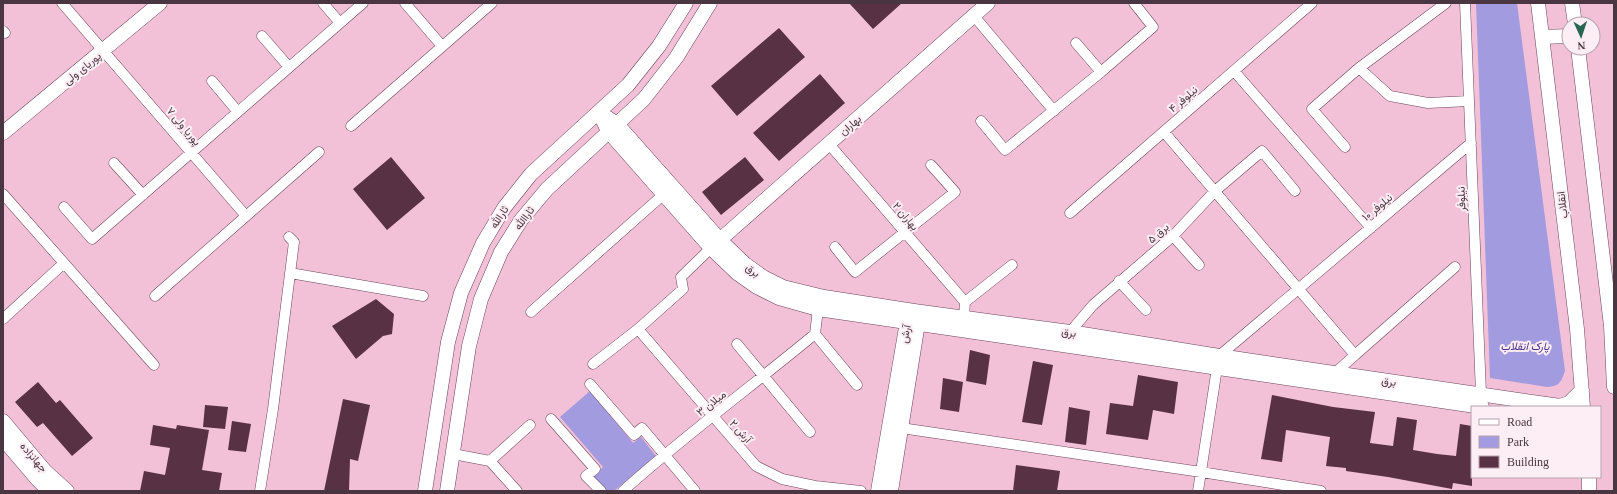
<svg xmlns="http://www.w3.org/2000/svg" width="1617" height="494" viewBox="0 0 1617 494" font-family="'Times New Roman',Vazirmatn,serif">
<style>
.green{fill:#a29be0}
.building{fill:#583145}
.lines{fill:none;stroke-linecap:round;stroke-linejoin:round}
.street-casing{stroke:#6d4459;stroke-width:11}
.secondary-casing{stroke:#6d4459;stroke-width:15}
.street{stroke:#fff;stroke-width:10}
.secondary{stroke:#fff;stroke-width:14}
.labels{text-anchor:middle;stroke-width:4;stroke-linejoin:round;paint-order:stroke}
.street-label{font-size:11px;fill:#4a3640;stroke:#fdedf4}
.park-label{font-size:11px;font-style:italic;fill:#432f86;stroke:#fdedf4}
</style>
<rect width="100%" height="100%" fill="#f2c1d8"/>
<!-- green -->
<path class="green" d="M 1476,3 L 1517,3 L 1565,371 C 1561,382 1560,386 1547,387 L 1490,378 Z
M 590,391 L 633,443 L 641,437 L 656,456 L 614,491 L 607,491 L 593,477 L 603,467 L 560,417 Z"/>
<!-- building -->
<path class="building" d="M 849,3 L 902,3 L 873,29 Z
M 779,28 L 805,57 L 737,116 L 711,86 Z
M 820,74 L 845,103 L 779,161 L 753,133 Z
M 391,157 L 425,198 L 387,230 L 353,189 Z
M 745,157 L 764,180 L 721,215 L 702,192 Z
M 376,299 L 394,314 L 392,334 L 383,336 L 356,359 L 332,326 Z
M 970,350 L 990,355 L 986,385 L 966,381 Z
M 1033,361 L 1053,365 L 1042,425 L 1022,422 Z
M 1138,375 L 1178,382 L 1174,414 L 1153,410 L 1148,440 L 1106,434 L 1110,403 L 1133,406 Z
M 943,378 L 963,382 L 959,412 L 940,409 Z
M 38,382 L 56,403 L 60,400 L 93,438 L 72,456 L 43,423 L 37,427 L 15,402 Z
M 1272,395 L 1333,407 L 1375,412 L 1370,443 L 1393,446 L 1397,417 L 1417,420 L 1413,450 L 1437,454 L 1456,456 L 1460,424 L 1472,426 L 1472,486 L 1453,483 L 1452,489 L 1388,477 L 1346,471 L 1346,468 L 1326,466 L 1330,437 L 1286,430 L 1282,462 L 1261,459 Z
M 343,399 L 370,405 L 358,461 L 350,459 L 349,491 L 324,491 Z
M 205,405 L 228,407 L 225,429 L 203,427 Z
M 1069,407 L 1090,411 L 1086,445 L 1065,442 Z
M 232,421 L 251,424 L 246,452 L 228,450 Z
M 153,425 L 176,429 L 177,425 L 209,430 L 202,470 L 222,473 L 219,491 L 140,491 L 144,471 L 165,475 L 170,448 L 150,445 Z
M 1016,465 L 1060,471 L 1057,491 L 1013,491 Z"/>
<g class="lines">
<defs>
<path id="street" d="M 62,3 L 246,216
M 323,3 L 340,23
M 405,3 L 442,46
M 1465,3 L 1481,393
M 974,16 L 1054,111
M 3,31 L 5,33
M 262,36 L 289,67
M 1076,43 L 1101,72
M 1359,68 L 1390,96 L 1428,103 L 1469,101
M 1234,71 L 1371,228
M 212,81 L 238,112
M 981,121 L 1005,150 L 1101,72 L 1153,27 L 1134,3
M 351,126 L 492,3
M 1164,132 L 1355,355 L 1455,267
M 829,144 L 965,302
M 1345,147 L 1312,109 L 1359,68 L 1446,3
M 114,163 L 143,195
M 3,194 L 154,365
M 64,207 L 92,239 L 363,3
M 1070,213 L 1312,3
M 1173,236 L 1199,265
M 835,247 L 855,272 L 955,192 L 931,165
M 290,273 L 423,296
M 1119,281 L 1146,310
M 155,296 L 319,152
M 818,309 L 815,334 L 857,385
M 531,312 L 664,194
M 964,318 L 965,302 L 1012,265
M 3,319 L 64,263
M 638,329 L 756,466 L 782,479 L 815,486 L 861,491
M 1070,332 L 1093,305 L 1173,236 L 1215,191 L 1262,151 L 1295,191
M 737,344 L 810,432
M 1219,356 L 1471,143
M 593,364 L 638,329 L 683,289 L 681,277 L 711,248
M 1334,374 L 1355,355
M 590,384 L 634,435 L 642,428 L 695,491
M 551,419 L 595,469 L 586,476 L 601,491
M 901,428 L 1201,472 L 1321,491
M 453,454 L 490,461
M 490,461 L 530,425
M 490,461 L 517,491
M 260,491 L 273,409 L 294,242 L 289,237
M 623,491 C 684,436 751,387 815,334
M 1198,491 L 1217,368"/>
<path id="secondary" d="M 1538,3 L 1577,329 L 1583,407
M 1572,3 L 1575,24
M 1542,37 L 1569,36
M 1578,48 L 1611,326 L 1614,387
M 599,112 L 617,124 L 720,240 L 745,264 L 763,277 L 783,287 L 824,297 L 914,311 L 1070,332 L 1219,356 L 1560,406 L 1569,403 L 1582,390
M 599,112 L 608,131 L 711,248 L 737,273 L 757,287 L 779,298 L 818,309 L 1482,407
M 3,133 L 160,3
M 713,246 L 988,3
M 3,421 L 45,471 L 67,491
M 3,439 L 37,479 L 49,491
M 1589,477 L 1589,491
M 425,491 L 448,342 L 461,293 L 483,243 L 504,208 L 531,174 L 628,85 L 659,46 L 686,3
M 447,491 L 469,346 L 481,299 L 501,252 L 521,220 L 547,189 L 644,99 L 676,58 L 710,3
M 878,491 L 907,322 L 912,315
M 891,491 L 918,323 L 915,314"/>
</defs>
<!-- street casing -->
<use href="#street" class="street-casing"/>
<!-- secondary casing -->
<use href="#secondary" class="secondary-casing"/>
<!-- street -->
<use href="#street" class="street"/>
<!-- secondary -->
<use href="#secondary" class="secondary"/>
</g>
<g class="labels">
<!-- street labels -->
<g class="street-label">
<text transform="translate(82 68) rotate(-39)" y="4">پوریای ولی</text>
<text transform="translate(1183 99) rotate(-41)" y="4">نیلوفر ۴</text>
<text transform="translate(850 125) rotate(-41)" y="4">بهاران</text>
<text transform="translate(184 126) rotate(50)" y="4">پوریا ولی ۷</text>
<text transform="translate(1461 199) rotate(-92)" y="4">نیلوفر</text>
<text transform="translate(1562 205) rotate(-97)" y="4">انقلاب</text>
<text transform="translate(1377 207) rotate(-40)" y="4">نیلوفر ۱۰</text>
<text transform="translate(906 216) rotate(50)" y="4">بهاران ۲</text>
<text transform="translate(499 217) rotate(-57)" y="4">ثارالله</text>
<text transform="translate(524 218) rotate(-54)" y="4">ثاراالله</text>
<text transform="translate(1158 233) rotate(-42)" y="4">برق ۵</text>
<text transform="translate(753 270) rotate(36)" y="4">برق</text>
<text transform="translate(1069 332) rotate(8)" y="4">برق</text>
<text transform="translate(905 334) rotate(-78)" y="4">آرش</text>
<text transform="translate(1389 381) rotate(8)" y="4">برق</text>
<text transform="translate(711 403) rotate(-38)" y="4">میلان ۳</text>
<text transform="translate(741 431) rotate(48)" y="4">آرش ۲</text>
<text transform="translate(34 457) rotate(49)" y="4">جهانزاده</text>
</g>
<!-- park labels -->
<g class="park-label">
<text x="1525" y="350">پارک انقلاب</text>
</g>
</g>
<!-- border -->
<rect width="1617" height="494" fill="none" stroke="#4a3640" stroke-width="8"/>
<!-- legend -->
<rect x="1471" y="406" width="130" height="72" fill="#fdedf4" stroke="#b5a4ac"/>
<rect x="1479" y="419" width="20" height="6" fill="#ffffff" stroke="#b5a4ac"/>
<text x="1507" y="426" font-size="12" fill="#4a3640">Road</text>
<rect x="1479" y="436" width="20" height="12" fill="#a29be0" stroke="#b5a4ac"/>
<text x="1507" y="446" font-size="12" fill="#4a3640">Park</text>
<rect x="1479" y="456" width="20" height="12" fill="#583145" stroke="#b5a4ac"/>
<text x="1507" y="466" font-size="12" fill="#4a3640">Building</text>
<!-- north arrow -->
<g transform="translate(1581 36) rotate(177)"><circle r="19" fill="#fdedf4" stroke="#b5a4ac"/>
<path d="M0-3L7 15L0 10L-7 15Z" fill="#296652"/>
<text y="-6" font-size="11" font-weight="bold" text-anchor="middle" fill="#4a3640">N</text>
</g>
</svg>
